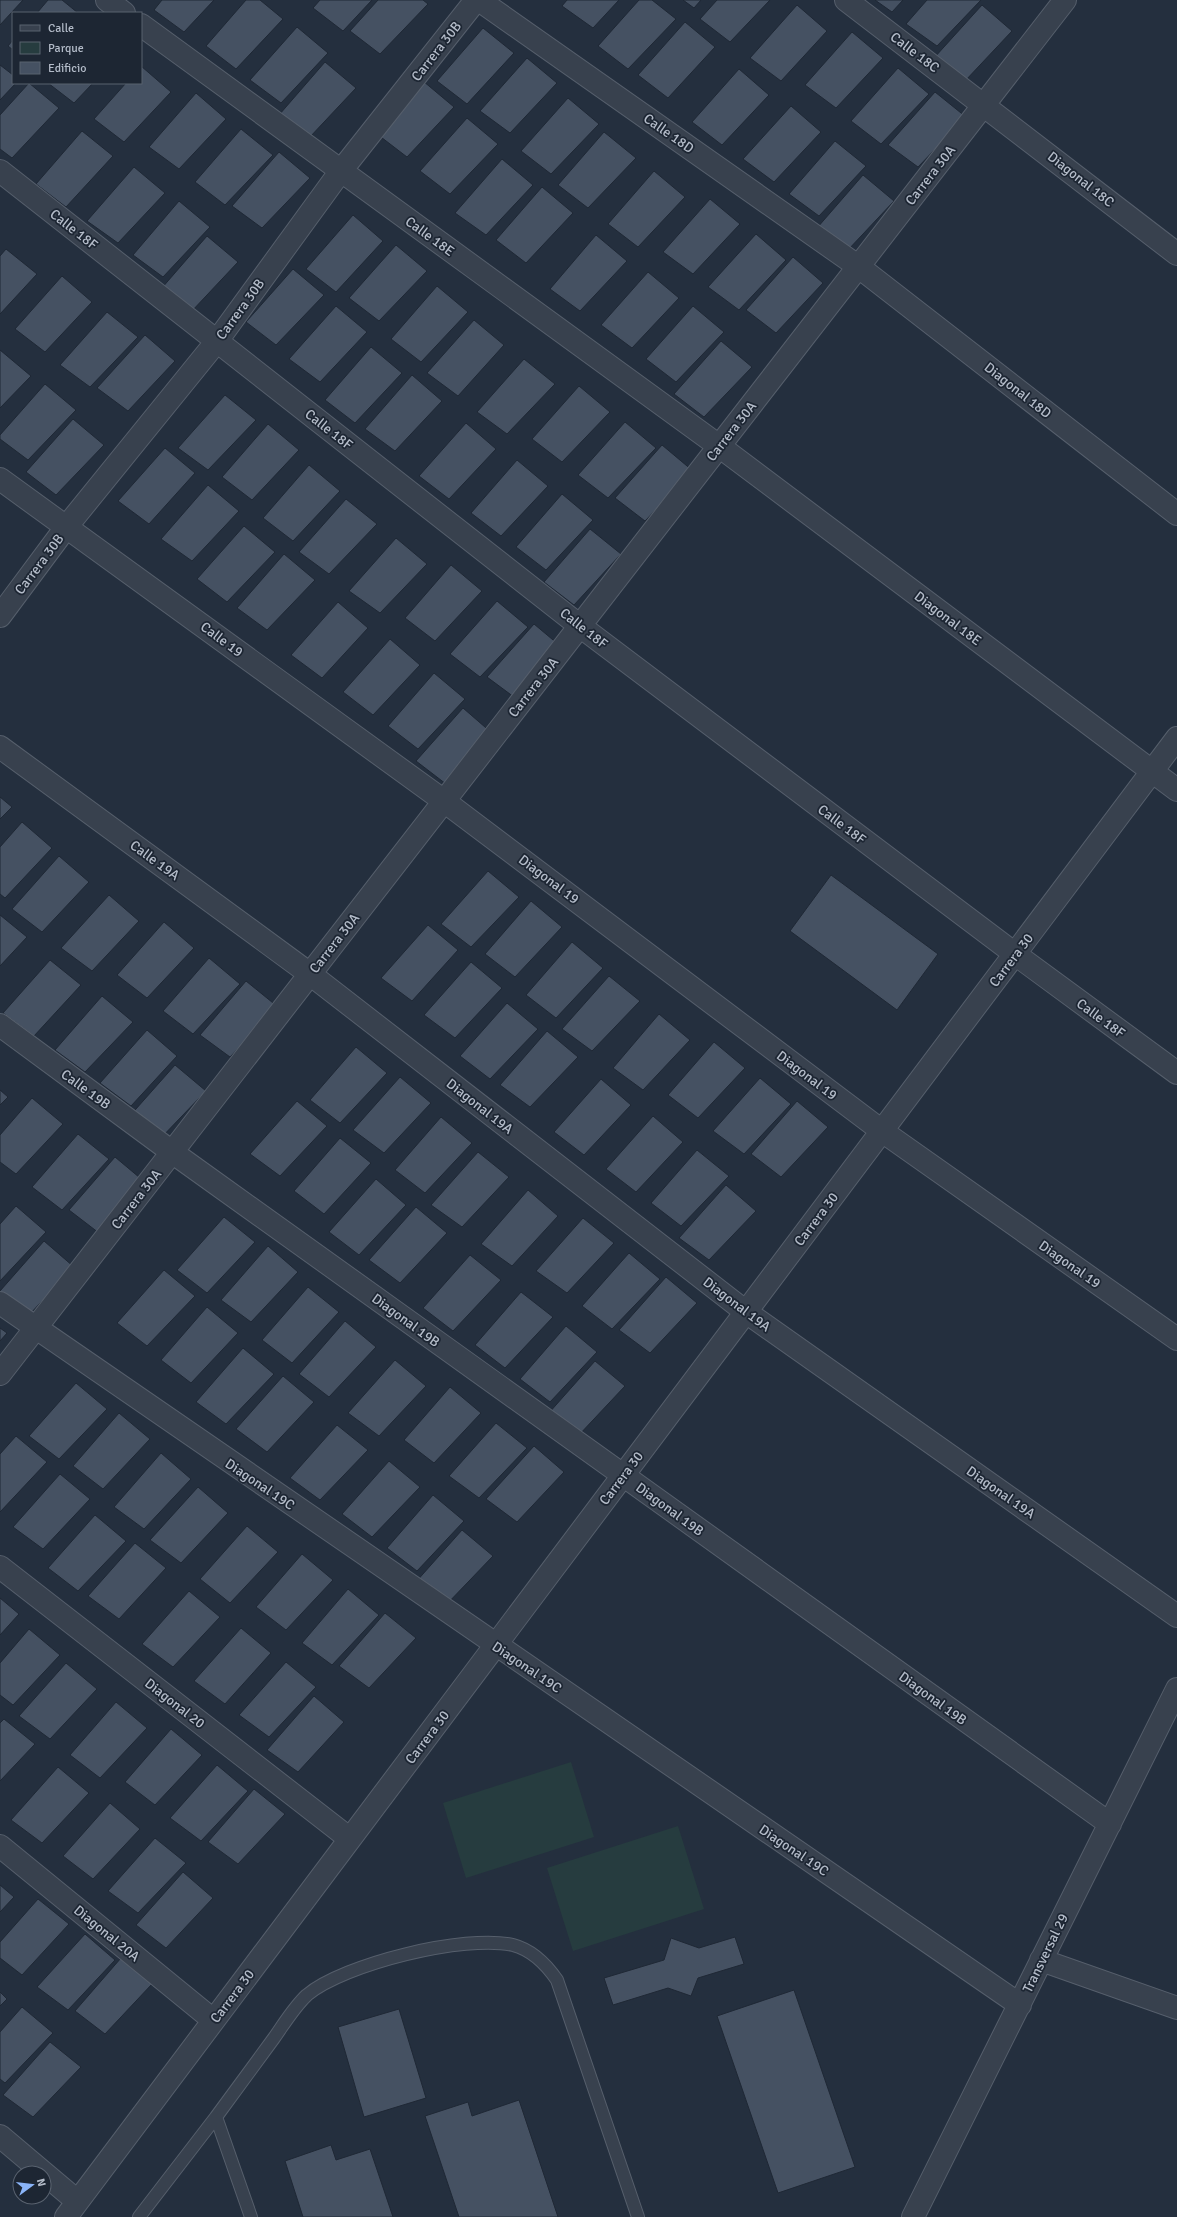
<svg xmlns="http://www.w3.org/2000/svg" width="1177" height="2217" viewBox="0 0 1177 2217" font-family="Signika,sans-serif">
<style>
.green{fill:#263c3f}
.building{fill:#455162;stroke:#1f2835}
.lines{fill:none;stroke-linecap:round;stroke-linejoin:round}
.lane-casing{stroke:#565f6c;stroke-width:14}
.street-casing{stroke:#565f6c;stroke-width:24}
.lane{stroke:#38414e;stroke-width:12}
.street{stroke:#38414e;stroke-width:22}
.labels{text-anchor:middle;stroke-width:3.5;stroke-linejoin:round;paint-order:stroke}
.street-label{font-size:14px;fill:#b4bcc9;stroke:#1d2633}
</style>
<rect width="100%" height="100%" fill="#242f3e"/>
<!-- green -->
<path class="green" d="M 571,1762 L 594,1837 L 466,1878 L 443,1803 Z
M 678,1826 L 704,1909 L 573,1951 L 547,1868 Z"/>
<!-- building -->
<path class="building" d="M 0,0 L 23,0 L 0,25 Z
M 48,0 L 62,0 L 78,13 L 37,13 Z
M 162,0 L 214,0 L 184,32 L 154,10 Z
M 246,0 L 260,0 L 283,19 L 236,69 L 206,46 Z
M 320,0 L 372,0 L 343,31 L 313,8 Z
M 378,0 L 423,0 L 428,4 L 380,54 L 350,31 Z
M 567,0 L 619,0 L 593,28 L 562,6 Z
M 639,0 L 652,0 L 676,19 L 628,69 L 598,46 Z
M 683,0 L 701,0 L 694,8 Z
M 717,0 L 770,0 L 730,42 L 700,19 Z
M 875,0 L 903,0 L 892,12 Z
M 927,0 L 981,0 L 937,46 L 906,24 Z
M 797,5 L 827,31 L 781,81 L 750,58 Z
M 982,5 L 1012,31 L 965,81 L 934,58 Z
M 685,22 L 715,47 L 668,98 L 638,75 Z
M 297,27 L 328,53 L 281,103 L 250,80 Z
M 483,28 L 514,53 L 467,104 L 437,81 Z
M 852,32 L 883,58 L 836,108 L 805,85 Z
M 13,40 L 13,50 L 8,46 Z
M 527,58 L 557,83 L 510,133 L 480,111 Z
M 325,62 L 356,88 L 309,138 L 279,115 Z
M 0,65 L 13,75 L 13,83 L 16,83 L 0,100 Z
M 141,66 L 171,92 L 124,142 L 94,119 L 126,83 L 141,83 Z
M 898,68 L 929,94 L 881,144 L 851,121 Z
M 739,69 L 769,95 L 722,145 L 692,122 Z
M 423,81 L 454,107 L 407,157 L 377,134 Z
M 29,83 L 59,108 L 12,158 L 0,149 L 0,115 Z
M 48,83 L 93,83 L 74,103 Z
M 935,92 L 966,117 L 918,167 L 888,145 Z
M 196,93 L 226,119 L 179,169 L 149,147 Z
M 568,98 L 599,124 L 551,174 L 521,151 Z
M 791,106 L 821,132 L 774,182 L 743,159 Z
M 467,118 L 498,144 L 450,194 L 420,171 Z
M 241,129 L 273,155 L 225,205 L 195,182 Z
M 82,131 L 113,156 L 66,207 L 36,184 Z
M 604,132 L 636,158 L 588,208 L 558,185 Z
M 835,141 L 866,166 L 819,216 L 789,194 Z
M 279,152 L 310,178 L 262,228 L 232,206 Z
M 502,159 L 533,185 L 486,235 L 455,213 Z
M 134,167 L 165,193 L 118,243 L 87,221 Z
M 654,171 L 685,197 L 638,247 L 608,224 Z
M 863,175 L 894,201 L 847,251 L 817,228 Z
M 542,187 L 573,213 L 526,263 L 496,240 Z
M 710,199 L 740,224 L 693,274 L 663,252 Z
M 179,201 L 210,227 L 163,277 L 133,255 Z
M 353,215 L 383,241 L 336,292 L 306,269 Z
M 756,234 L 786,260 L 739,310 L 708,287 Z
M 596,235 L 627,261 L 580,311 L 550,289 Z
M 207,236 L 238,262 L 191,312 L 161,289 Z
M 396,245 L 427,271 L 379,321 L 349,298 Z
M 6,249 L 37,274 L 0,314 L 0,256 Z
M 793,257 L 823,283 L 776,333 L 746,310 Z
M 293,269 L 324,295 L 276,345 L 246,322 Z
M 648,272 L 679,298 L 632,348 L 601,325 Z
M 62,276 L 92,302 L 45,352 L 15,329 Z
M 437,286 L 468,312 L 421,362 L 391,339 Z
M 336,306 L 367,332 L 320,382 L 289,359 Z
M 693,306 L 724,332 L 676,382 L 646,359 Z
M 107,312 L 138,337 L 90,387 L 60,365 Z
M 474,320 L 504,345 L 458,396 L 427,373 Z
M 145,335 L 175,361 L 128,411 L 97,388 Z
M 721,341 L 752,367 L 704,417 L 674,394 Z
M 371,347 L 402,373 L 355,423 L 325,400 Z
M 0,350 L 31,376 L 0,408 Z
M 524,359 L 555,384 L 507,434 L 477,412 Z
M 412,375 L 442,401 L 395,451 L 365,429 Z
M 45,384 L 76,410 L 28,460 L 0,439 L 0,435 Z
M 579,386 L 610,412 L 562,462 L 532,439 Z
M 225,395 L 256,420 L 208,470 L 178,448 Z
M 73,419 L 104,445 L 56,495 L 26,472 Z
M 625,422 L 656,448 L 608,498 L 578,475 Z
M 466,423 L 496,449 L 449,499 L 419,476 Z
M 268,424 L 299,450 L 252,500 L 222,477 Z
M 662,445 L 693,471 L 645,521 L 615,498 Z
M 165,448 L 195,473 L 149,524 L 118,501 Z
M 517,460 L 548,486 L 501,536 L 471,513 Z
M 309,465 L 340,491 L 293,541 L 263,518 Z
M 208,485 L 239,511 L 192,561 L 161,539 Z
M 562,494 L 593,520 L 546,570 L 516,547 Z
M 346,499 L 377,524 L 329,574 L 299,552 Z
M 244,526 L 275,552 L 227,602 L 197,579 Z
M 590,529 L 621,554 L 574,605 L 544,582 Z
M 396,538 L 427,564 L 380,613 L 349,591 Z
M 284,554 L 315,580 L 267,630 L 237,608 Z
M 451,565 L 482,591 L 435,641 L 405,618 Z
M 497,601 L 528,627 L 480,677 L 450,654 Z
M 338,602 L 368,628 L 322,678 L 291,655 Z
M 534,624 L 565,650 L 518,700 L 487,677 Z
M 390,639 L 420,665 L 373,715 L 343,692 Z
M 434,673 L 465,699 L 418,749 L 388,726 Z
M 463,708 L 493,734 L 446,784 L 416,761 Z
M 0,797 L 12,807 L 0,819 Z
M 22,822 L 52,848 L 5,898 L 0,894 L 0,847 Z
M 59,856 L 89,882 L 42,932 L 12,909 Z
M 488,871 L 519,897 L 471,947 L 441,924 Z
M 831,875 L 938,954 L 897,1010 L 790,931 Z
M 109,895 L 139,921 L 92,971 L 61,948 Z
M 531,901 L 562,927 L 515,977 L 485,954 Z
M 0,915 L 27,937 L 0,966 Z
M 164,922 L 194,948 L 147,998 L 117,975 Z
M 428,925 L 458,950 L 412,1001 L 381,978 Z
M 572,942 L 603,968 L 556,1018 L 526,995 Z
M 209,958 L 240,984 L 193,1034 L 163,1011 Z
M 50,960 L 81,985 L 34,1036 L 3,1013 Z
M 471,962 L 502,988 L 455,1038 L 424,1015 Z
M 609,976 L 640,1001 L 592,1051 L 562,1029 Z
M 246,981 L 278,1007 L 230,1057 L 200,1035 Z
M 102,996 L 133,1022 L 85,1072 L 55,1050 Z
M 507,1003 L 538,1029 L 490,1079 L 460,1056 Z
M 659,1014 L 690,1040 L 643,1090 L 613,1068 Z
M 147,1030 L 177,1056 L 131,1106 L 100,1083 Z
M 547,1031 L 578,1057 L 530,1107 L 500,1085 Z
M 714,1042 L 745,1068 L 698,1118 L 668,1095 Z
M 356,1047 L 387,1073 L 340,1123 L 310,1100 Z
M 175,1065 L 206,1091 L 158,1141 L 128,1118 Z
M 400,1077 L 431,1103 L 384,1153 L 353,1130 Z
M 760,1078 L 791,1104 L 744,1154 L 713,1131 Z
M 601,1079 L 631,1105 L 584,1155 L 554,1132 Z
M 0,1090 L 8,1097 L 0,1105 Z
M 32,1098 L 63,1124 L 16,1174 L 0,1162 L 0,1135 Z
M 297,1101 L 327,1126 L 280,1176 L 250,1154 Z
M 797,1101 L 828,1127 L 781,1177 L 751,1154 Z
M 653,1116 L 683,1142 L 636,1192 L 606,1169 Z
M 441,1117 L 472,1143 L 425,1193 L 395,1170 Z
M 78,1134 L 109,1159 L 62,1210 L 32,1187 Z
M 340,1138 L 371,1163 L 324,1214 L 294,1191 Z
M 697,1150 L 729,1176 L 681,1226 L 651,1203 Z
M 478,1152 L 509,1177 L 462,1227 L 431,1205 Z
M 115,1157 L 146,1183 L 99,1233 L 69,1210 Z
M 376,1179 L 406,1205 L 359,1255 L 329,1232 Z
M 726,1185 L 756,1211 L 709,1260 L 679,1238 Z
M 528,1190 L 558,1216 L 512,1266 L 481,1244 Z
M 16,1206 L 46,1232 L 0,1281 L 0,1224 Z
M 416,1207 L 447,1233 L 400,1283 L 369,1260 Z
M 224,1217 L 255,1242 L 207,1293 L 177,1270 Z
M 583,1218 L 614,1243 L 567,1293 L 536,1271 Z
M 44,1241 L 74,1267 L 28,1316 L 0,1296 L 0,1291 Z
M 268,1246 L 298,1272 L 251,1322 L 221,1300 Z
M 629,1253 L 660,1279 L 612,1329 L 582,1306 Z
M 470,1255 L 501,1280 L 453,1331 L 423,1308 Z
M 164,1270 L 195,1296 L 147,1346 L 117,1323 Z
M 666,1277 L 697,1303 L 650,1353 L 619,1330 Z
M 308,1287 L 339,1312 L 292,1363 L 262,1340 Z
M 521,1292 L 553,1317 L 505,1368 L 475,1345 Z
M 207,1307 L 238,1333 L 191,1383 L 161,1360 Z
M 345,1321 L 376,1347 L 329,1397 L 299,1374 Z
M 566,1326 L 597,1352 L 550,1402 L 520,1379 Z
M 0,1328 L 7,1333 L 0,1341 Z
M 243,1348 L 274,1374 L 226,1424 L 196,1402 Z
M 395,1360 L 426,1386 L 379,1436 L 348,1413 Z
M 595,1361 L 625,1386 L 578,1436 L 548,1414 Z
M 283,1376 L 314,1402 L 267,1452 L 236,1429 Z
M 76,1383 L 107,1409 L 59,1459 L 29,1436 Z
M 450,1387 L 481,1413 L 434,1463 L 404,1440 Z
M 119,1413 L 150,1439 L 103,1489 L 73,1466 Z
M 496,1423 L 527,1448 L 479,1498 L 449,1476 Z
M 337,1425 L 368,1450 L 320,1500 L 290,1478 Z
M 16,1436 L 47,1462 L 0,1512 L 0,1454 Z
M 534,1446 L 564,1472 L 517,1522 L 486,1499 Z
M 161,1453 L 191,1479 L 144,1529 L 114,1507 Z
M 389,1461 L 420,1487 L 372,1537 L 342,1514 Z
M 60,1474 L 90,1499 L 43,1549 L 13,1527 Z
M 198,1487 L 228,1513 L 181,1563 L 150,1540 Z
M 433,1495 L 464,1521 L 417,1571 L 387,1548 Z
M 95,1515 L 126,1541 L 78,1591 L 48,1568 Z
M 247,1526 L 278,1552 L 230,1603 L 200,1579 Z
M 462,1530 L 493,1556 L 445,1606 L 415,1583 Z
M 135,1543 L 166,1568 L 119,1619 L 88,1596 Z
M 302,1554 L 333,1580 L 286,1630 L 256,1607 Z
M 348,1589 L 379,1615 L 332,1665 L 302,1643 Z
M 189,1591 L 220,1617 L 173,1667 L 142,1644 Z
M 0,1598 L 19,1614 L 0,1635 Z
M 385,1613 L 416,1638 L 369,1688 L 339,1666 Z
M 241,1628 L 271,1653 L 225,1704 L 194,1681 Z
M 29,1629 L 60,1655 L 13,1705 L 0,1695 L 0,1663 Z
M 286,1662 L 316,1687 L 269,1737 L 239,1715 Z
M 66,1663 L 97,1689 L 50,1739 L 19,1716 Z
M 314,1696 L 344,1722 L 298,1772 L 267,1750 Z
M 116,1702 L 147,1728 L 100,1778 L 70,1755 Z
M 4,1719 L 35,1744 L 0,1781 L 0,1723 Z
M 171,1729 L 202,1755 L 155,1805 L 125,1782 Z
M 217,1765 L 248,1791 L 201,1841 L 170,1818 Z
M 58,1767 L 89,1793 L 42,1843 L 11,1820 Z
M 254,1789 L 285,1814 L 238,1864 L 208,1842 Z
M 110,1803 L 140,1829 L 93,1879 L 63,1856 Z
M 155,1838 L 186,1863 L 138,1913 L 108,1891 Z
M 183,1872 L 213,1898 L 166,1948 L 136,1925 Z
M 0,1885 L 14,1897 L 0,1912 Z
M 38,1899 L 69,1924 L 22,1975 L 0,1958 L 0,1942 Z
M 85,1934 L 115,1960 L 68,2010 L 37,1987 Z
M 735,1937 L 744,1964 L 698,1978 L 691,1996 L 668,1988 L 613,2005 L 604,1978 L 664,1960 L 671,1938 L 699,1948 Z
M 121,1958 L 152,1984 L 105,2034 L 75,2011 Z
M 794,1990 L 855,2167 L 778,2193 L 717,2016 Z
M 0,1992 L 7,1999 L 0,2006 Z
M 22,2007 L 53,2033 L 5,2083 L 0,2079 L 0,2032 Z
M 399,2009 L 426,2098 L 364,2117 L 338,2027 Z
M 50,2042 L 81,2067 L 33,2117 L 3,2095 Z
M 519,2100 L 558,2217 L 459,2217 L 425,2116 L 468,2102 L 472,2116 Z
M 331,2145 L 336,2160 L 370,2149 L 393,2217 L 303,2217 L 285,2161 Z"/>
<g class="lines">
<defs>
<path id="lane" d="M 139,2217 L 216,2117
M 251,2217 L 216,2117 C 235,2091 254,2065 274,2038 C 284,2024 294,2007 307,1995 C 344,1964 465,1934 513,1945 C 532,1950 546,1964 557,1980 L 638,2217"/>
<path id="street" d="M 107,0 L 124,13
M 479,0 L 859,267 L 1177,514
M 846,0 L 1177,254
M 141,25 L 719,446 L 1177,790
M 0,171 L 580,626 L 1015,954 L 1177,1073
M 0,479 L 444,801 L 882,1131 L 1177,1339
M 0,616 L 67,526 L 217,341 L 340,172 L 476,0
M 0,747 L 310,974 L 746,1312 L 1177,1616
M 0,1025 L 172,1152 L 1110,1824
M 0,1303 L 1020,2005
M 0,1374 L 1065,0
M 0,1567 L 350,1839
M 0,1846 L 213,2020
M 1041,1960 L 1177,2008
M 0,2136 L 77,2201
M 66,2217 L 1177,738
M 913,2217 L 1177,1689"/>
</defs>
<!-- lane casing -->
<use href="#lane" class="lane-casing"/>
<!-- street casing -->
<use href="#street" class="street-casing"/>
<!-- lane -->
<use href="#lane" class="lane"/>
<!-- street -->
<use href="#street" class="street"/>
</g>
<g class="labels">
<!-- street labels -->
<g class="street-label">
<text transform="translate(436 51) rotate(-52)" y="5">Carrera 30B</text>
<text transform="translate(915 52) rotate(37)" y="5">Calle 18C</text>
<text transform="translate(669 133) rotate(35)" y="5">Calle 18D</text>
<text transform="translate(930 175) rotate(-52)" y="5">Carrera 30A</text>
<text transform="translate(1081 179) rotate(38)" y="5">Diagonal 18C</text>
<text transform="translate(74 229) rotate(38)" y="5">Calle 18F</text>
<text transform="translate(430 236) rotate(36)" y="5">Calle 18E</text>
<text transform="translate(240 309) rotate(-54)" y="5">Carrera 30B</text>
<text transform="translate(1018 390) rotate(38)" y="5">Diagonal 18D</text>
<text transform="translate(329 429) rotate(38)" y="5">Calle 18F</text>
<text transform="translate(731 431) rotate(-52)" y="5">Carrera 30A</text>
<text transform="translate(39 564) rotate(-53)" y="5">Carrera 30B</text>
<text transform="translate(948 618) rotate(37)" y="5">Diagonal 18E</text>
<text transform="translate(584 628) rotate(38)" y="5">Calle 18F</text>
<text transform="translate(222 639) rotate(36)" y="5">Calle 19</text>
<text transform="translate(533 687) rotate(-52)" y="5">Carrera 30A</text>
<text transform="translate(842 824) rotate(37)" y="5">Calle 18F</text>
<text transform="translate(155 860) rotate(36)" y="5">Calle 19A</text>
<text transform="translate(549 879) rotate(37)" y="5">Diagonal 19</text>
<text transform="translate(334 943) rotate(-52)" y="5">Carrera 30A</text>
<text transform="translate(1011 960) rotate(-53)" y="5">Carrera 30</text>
<text transform="translate(1101 1018) rotate(36)" y="5">Calle 18F</text>
<text transform="translate(807 1075) rotate(37)" y="5">Diagonal 19</text>
<text transform="translate(86 1089) rotate(36)" y="5">Calle 19B</text>
<text transform="translate(480 1106) rotate(38)" y="5">Diagonal 19A</text>
<text transform="translate(136 1199) rotate(-52)" y="5">Carrera 30A</text>
<text transform="translate(816 1219) rotate(-53)" y="5">Carrera 30</text>
<text transform="translate(1070 1264) rotate(35)" y="5">Diagonal 19</text>
<text transform="translate(737 1304) rotate(37)" y="5">Diagonal 19A</text>
<text transform="translate(406 1320) rotate(36)" y="5">Diagonal 19B</text>
<text transform="translate(621 1478) rotate(-53)" y="5">Carrera 30</text>
<text transform="translate(260 1484) rotate(34)" y="5">Diagonal 19C</text>
<text transform="translate(1001 1492) rotate(35)" y="5">Diagonal 19A</text>
<text transform="translate(670 1509) rotate(36)" y="5">Diagonal 19B</text>
<text transform="translate(527 1667) rotate(34)" y="5">Diagonal 19C</text>
<text transform="translate(933 1698) rotate(36)" y="5">Diagonal 19B</text>
<text transform="translate(175 1703) rotate(38)" y="5">Diagonal 20</text>
<text transform="translate(427 1737) rotate(-53)" y="5">Carrera 30</text>
<text transform="translate(794 1850) rotate(34)" y="5">Diagonal 19C</text>
<text transform="translate(107 1933) rotate(39)" y="5">Diagonal 20A</text>
<text transform="translate(1045 1953) rotate(-64)" y="5">Transversal 29</text>
<text transform="translate(232 1996) rotate(-53)" y="5">Carrera 30</text>
</g>
</g>
<!-- legend -->
<rect x="12" y="12" width="130" height="72" fill="#1d2633" stroke="#59626f"/>
<rect x="20" y="25" width="20" height="6" fill="#38414e" stroke="#59626f"/>
<text x="48" y="32" font-size="12" fill="#b4bcc9">Calle</text>
<rect x="20" y="42" width="20" height="12" fill="#263c3f" stroke="#59626f"/>
<text x="48" y="52" font-size="12" fill="#b4bcc9">Parque</text>
<rect x="20" y="62" width="20" height="12" fill="#455162" stroke="#59626f"/>
<text x="48" y="72" font-size="12" fill="#b4bcc9">Edificio</text>
<!-- north arrow -->
<g transform="translate(32 2185) rotate(75)"><circle r="19" fill="#1d2633" stroke="#59626f"/>
<path d="M0-3L7 15L0 10L-7 15Z" fill="#8ab4f8"/>
<text y="-6" font-size="11" font-weight="bold" text-anchor="middle" fill="#b4bcc9">N</text>
</g>
</svg>
